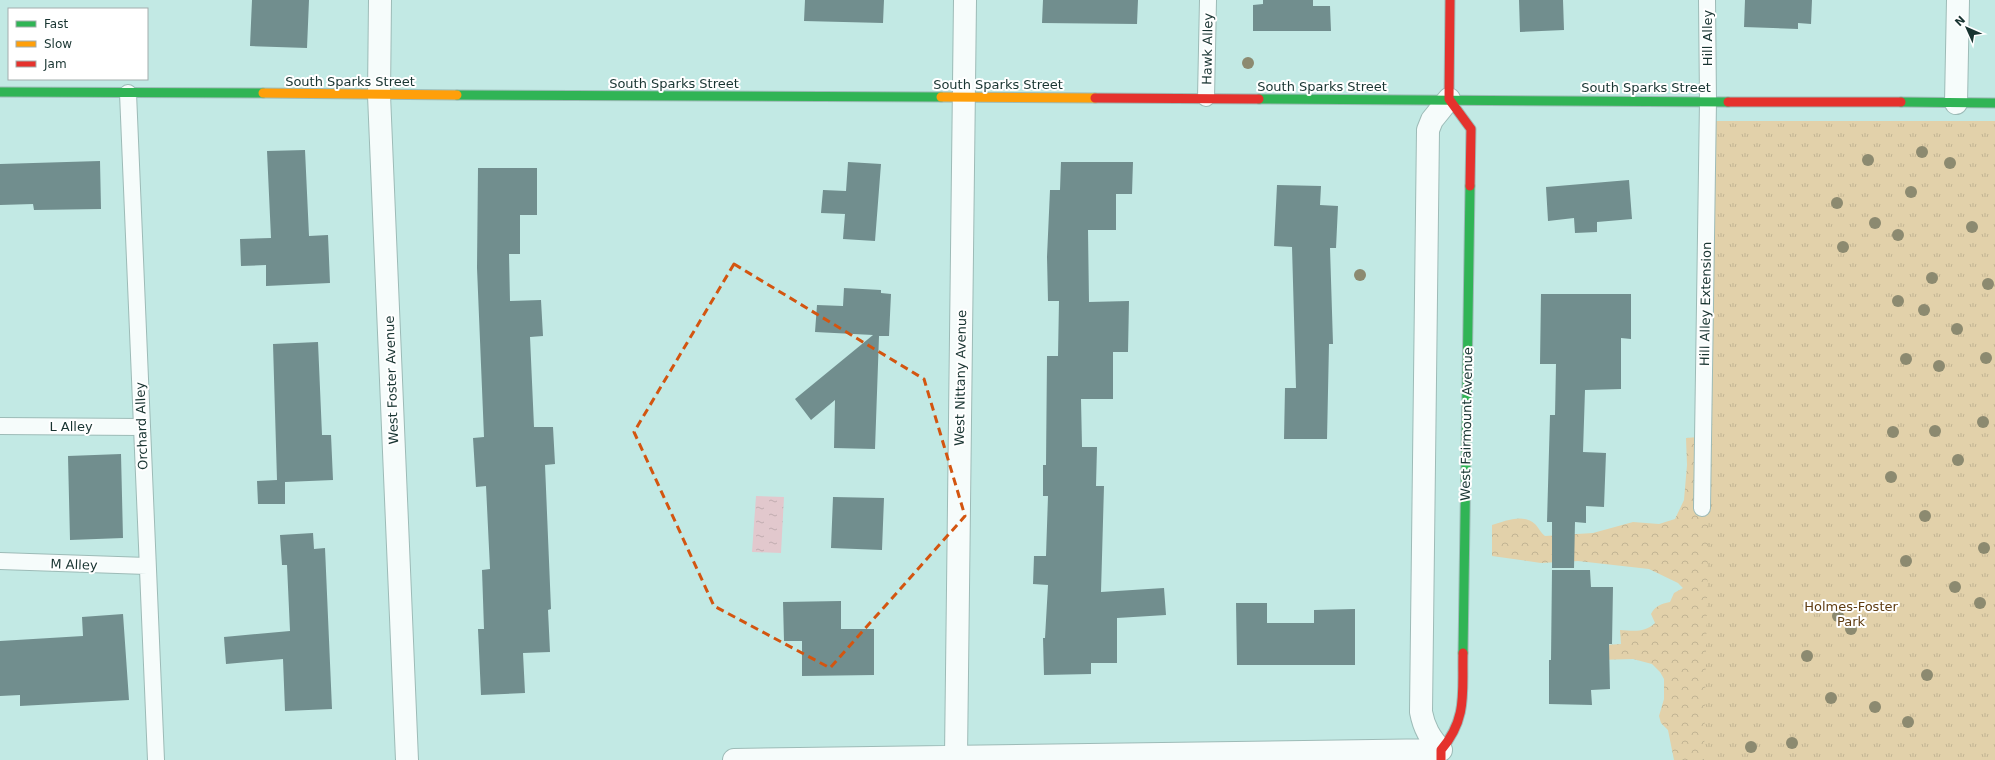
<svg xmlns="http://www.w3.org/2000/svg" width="1995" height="760" viewBox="0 0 1995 760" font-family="'DejaVu Sans',sans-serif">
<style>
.forest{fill:url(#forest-crowns)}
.park{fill:url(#park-tufts)}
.water{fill:url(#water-ripples)}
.building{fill:#718e8e}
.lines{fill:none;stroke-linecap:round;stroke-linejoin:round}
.lane-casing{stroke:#9dbbb7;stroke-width:18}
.street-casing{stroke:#9dbbb7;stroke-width:24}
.fast-casing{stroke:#9dbbb7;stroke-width:11}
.slow-casing{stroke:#9dbbb7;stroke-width:11}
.jam-casing{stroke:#9dbbb7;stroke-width:11}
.lane{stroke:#f6fcfb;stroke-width:16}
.street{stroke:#f6fcfb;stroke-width:22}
.fast{stroke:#30b455;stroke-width:9}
.slow{stroke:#ff9f0a;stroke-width:9}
.jam{stroke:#e5322d;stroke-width:9}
.tree{fill:#8c8a70}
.marked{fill:none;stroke:#d35510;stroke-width:3;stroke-dasharray:8 5;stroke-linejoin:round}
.labels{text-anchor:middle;stroke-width:4;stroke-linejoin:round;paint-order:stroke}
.street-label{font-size:13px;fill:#183431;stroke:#fff}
.park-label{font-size:13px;fill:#5f3c11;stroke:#fff}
</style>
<defs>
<pattern id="forest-crowns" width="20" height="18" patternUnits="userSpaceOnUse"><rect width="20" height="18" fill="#e2d1aa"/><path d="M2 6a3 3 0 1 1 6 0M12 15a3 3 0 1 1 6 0" fill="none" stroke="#c1b493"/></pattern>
<pattern id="park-tufts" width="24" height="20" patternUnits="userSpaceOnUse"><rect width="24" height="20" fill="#e2d1aa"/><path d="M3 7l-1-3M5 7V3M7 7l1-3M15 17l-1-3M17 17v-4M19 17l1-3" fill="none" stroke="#c1b493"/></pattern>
<pattern id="water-ripples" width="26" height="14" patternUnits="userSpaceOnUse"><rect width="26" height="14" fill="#e2c8cd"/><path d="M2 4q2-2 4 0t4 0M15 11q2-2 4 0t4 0" fill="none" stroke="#c1acb0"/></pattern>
</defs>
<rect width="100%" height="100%" fill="#c2e9e4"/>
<!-- forest -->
<path class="forest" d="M 1717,123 L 1737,760 L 1674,760 L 1668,730 L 1661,723 L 1659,716 L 1664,699 L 1664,679 L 1660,672 L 1652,664 L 1633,659 L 1597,660 L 1606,645 L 1621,644 L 1620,630 C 1634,631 1644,633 1655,623 L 1651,614 C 1655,606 1661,604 1670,602 L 1674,593 L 1683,588 L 1678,583 L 1649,569 L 1578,561 L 1541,563 L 1492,556 L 1492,525 C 1505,521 1523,513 1535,524 C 1539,528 1540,532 1545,536 L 1593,533 L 1633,522 L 1659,524 L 1675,519 L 1684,500 L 1687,465 L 1686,438 L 1698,437 L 1699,392 Z"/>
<!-- park -->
<path class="park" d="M 1716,121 L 1995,121 L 1995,760 L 1704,760 Z"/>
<!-- water -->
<path class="water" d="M 756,496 L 784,497 L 781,553 L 752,552 Z"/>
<!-- building -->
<path class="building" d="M 252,0 L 309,0 L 307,48 L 250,46 Z
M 805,0 L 884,0 L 883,23 L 804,21 Z
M 1043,0 L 1138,0 L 1137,24 L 1042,23 Z
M 1263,0 L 1313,0 L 1313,6 L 1330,6 L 1331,31 L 1253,31 L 1253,5 L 1263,4 Z
M 1519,0 L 1563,0 L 1564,30 L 1520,32 Z
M 1745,0 L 1812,0 L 1811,24 L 1798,23 L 1798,29 L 1744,27 Z
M 305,150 L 309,236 L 328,235 L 330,283 L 266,286 L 266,265 L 241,266 L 240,239 L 271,238 L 267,151 Z
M 100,161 L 101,209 L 34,210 L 33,204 L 0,205 L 0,164 Z
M 848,162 L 881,164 L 875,241 L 843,239 L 845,214 L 821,213 L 823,190 L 846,191 Z
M 1061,162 L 1133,162 L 1132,194 L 1116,194 L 1116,230 L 1088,230 L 1089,302 L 1129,301 L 1128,352 L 1113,352 L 1113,399 L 1081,399 L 1082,447 L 1097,447 L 1096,486 L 1104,486 L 1101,592 L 1164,588 L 1166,615 L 1117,618 L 1117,663 L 1091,663 L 1091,674 L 1044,675 L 1043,638 L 1045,638 L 1048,585 L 1033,584 L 1034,556 L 1046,556 L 1048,496 L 1043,496 L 1043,465 L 1046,465 L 1047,356 L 1058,356 L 1059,301 L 1048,301 L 1047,257 L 1050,190 L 1060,190 Z
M 478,168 L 537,168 L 537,215 L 520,215 L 520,254 L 509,254 L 510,301 L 541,300 L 543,336 L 530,337 L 534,427 L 553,427 L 555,464 L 545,465 L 551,609 L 548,610 L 550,652 L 523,653 L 525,693 L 481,695 L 478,629 L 484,629 L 482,570 L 490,569 L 486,486 L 476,487 L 473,438 L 484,437 L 477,268 Z
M 1629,180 L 1632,219 L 1597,222 L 1597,232 L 1575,233 L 1574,218 L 1548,221 L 1546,187 Z
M 1277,185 L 1321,186 L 1320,205 L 1338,206 L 1336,248 L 1330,248 L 1333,344 L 1329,344 L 1327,439 L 1284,439 L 1285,388 L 1296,388 L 1292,247 L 1274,246 Z
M 844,288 L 881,290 L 881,293 L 891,294 L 889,336 L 879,336 L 875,449 L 834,448 L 835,400 L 811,420 L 795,399 L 873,335 L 815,332 L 817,305 L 843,306 Z
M 1541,294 L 1631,294 L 1631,339 L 1621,338 L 1621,389 L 1585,390 L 1583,452 L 1606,453 L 1604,507 L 1586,506 L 1586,523 L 1575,522 L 1574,568 L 1552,568 L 1552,522 L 1547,522 L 1550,415 L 1555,415 L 1556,364 L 1540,364 Z
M 318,342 L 322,435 L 331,435 L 333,480 L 285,482 L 285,504 L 258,504 L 257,481 L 277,480 L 273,344 Z
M 121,454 L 123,538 L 70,540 L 68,456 Z
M 833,497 L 884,498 L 882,550 L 831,548 Z
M 313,533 L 314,549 L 325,548 L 332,709 L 285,711 L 283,659 L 226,664 L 224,637 L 290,631 L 287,565 L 282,565 L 280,535 Z
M 1552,570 L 1590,570 L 1591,587 L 1613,587 L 1612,644 L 1609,644 L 1610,689 L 1591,690 L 1592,705 L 1549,704 L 1549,660 L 1551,660 Z
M 841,601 L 841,629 L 874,629 L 874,675 L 802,676 L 802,641 L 784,641 L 783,602 Z
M 1236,603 L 1267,603 L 1267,623 L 1314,623 L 1314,610 L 1355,609 L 1355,665 L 1237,665 Z
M 123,614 L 129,700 L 20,706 L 20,695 L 0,696 L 0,641 L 83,636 L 82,617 Z"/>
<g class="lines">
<defs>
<path id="lane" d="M 128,93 L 156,760
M 1206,98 L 1208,0
M 0,426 L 141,427
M 1702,508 L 1708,101 L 1707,0
M 0,561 L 147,566"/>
<path id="street" d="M 380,0 L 379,95 L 407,760
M 1956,103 L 1958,0
M 1441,750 C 1430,738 1424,728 1421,712 L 1428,130 L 1432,120 L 1449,99
M 956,757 L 965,0
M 734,760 L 1441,750"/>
<path id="fast" d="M 0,92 L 263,93
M 457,95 L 941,97
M 1259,99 L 1728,102
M 1901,102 L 1995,103
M 1463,653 L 1470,186"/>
<path id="slow" d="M 263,93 L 457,95
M 941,97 L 1095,98"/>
<path id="jam" d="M 1450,0 L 1449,99 L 1471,129 L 1470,186
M 1095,98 L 1259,99
M 1728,102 L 1901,102
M 1441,760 L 1441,750 C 1468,718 1462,692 1463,653"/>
</defs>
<!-- lane casing -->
<use href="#lane" class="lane-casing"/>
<!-- street casing -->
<use href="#street" class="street-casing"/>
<!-- fast casing -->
<use href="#fast" class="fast-casing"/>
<!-- slow casing -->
<use href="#slow" class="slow-casing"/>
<!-- jam casing -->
<use href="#jam" class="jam-casing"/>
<!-- lane -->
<use href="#lane" class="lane"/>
<!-- street -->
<use href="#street" class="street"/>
<!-- fast -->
<use href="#fast" class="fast"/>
<!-- slow -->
<use href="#slow" class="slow"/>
<!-- jam -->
<use href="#jam" class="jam"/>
</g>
<!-- trees -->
<g class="tree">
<circle cx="1248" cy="63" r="6"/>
<circle cx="1922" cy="152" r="6"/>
<circle cx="1868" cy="160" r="6"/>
<circle cx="1950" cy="163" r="6"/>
<circle cx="1911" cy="192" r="6"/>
<circle cx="1837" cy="203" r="6"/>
<circle cx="1875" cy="223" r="6"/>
<circle cx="1972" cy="227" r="6"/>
<circle cx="1898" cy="235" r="6"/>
<circle cx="1843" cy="247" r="6"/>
<circle cx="1360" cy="275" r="6"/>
<circle cx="1932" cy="278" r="6"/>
<circle cx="1988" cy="284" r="6"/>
<circle cx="1898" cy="301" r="6"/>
<circle cx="1924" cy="310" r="6"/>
<circle cx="1957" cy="329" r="6"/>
<circle cx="1986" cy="358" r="6"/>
<circle cx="1906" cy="359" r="6"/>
<circle cx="1939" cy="366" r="6"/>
<circle cx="1983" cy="422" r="6"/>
<circle cx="1935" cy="431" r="6"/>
<circle cx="1893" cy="432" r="6"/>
<circle cx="1958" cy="460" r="6"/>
<circle cx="1891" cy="477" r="6"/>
<circle cx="1925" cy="516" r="6"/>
<circle cx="1984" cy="548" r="6"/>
<circle cx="1906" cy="561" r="6"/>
<circle cx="1955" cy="587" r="6"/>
<circle cx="1980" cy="603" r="6"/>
<circle cx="1838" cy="616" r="6"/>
<circle cx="1851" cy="629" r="6"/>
<circle cx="1807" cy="656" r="6"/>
<circle cx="1927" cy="675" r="6"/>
<circle cx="1831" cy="698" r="6"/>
<circle cx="1875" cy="707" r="6"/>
<circle cx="1908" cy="722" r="6"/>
<circle cx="1792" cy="743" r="6"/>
<circle cx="1751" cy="747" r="6"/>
</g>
<!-- marked area -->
<path class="marked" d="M 734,264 L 924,379 L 965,516 L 830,668 L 714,606 L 634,432 Z"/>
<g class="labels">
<!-- street labels -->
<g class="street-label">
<text transform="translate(1707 38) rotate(-90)" y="5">Hill Alley</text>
<text transform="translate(1207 49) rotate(-89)" y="5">Hawk Alley</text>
<text x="350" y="86">South Sparks Street</text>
<text x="674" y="88">South Sparks Street</text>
<text x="998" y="89">South Sparks Street</text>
<text x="1322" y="91">South Sparks Street</text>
<text x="1646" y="92">South Sparks Street</text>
<text transform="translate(1705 304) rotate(-89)" y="5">Hill Alley Extension</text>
<text transform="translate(960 378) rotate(-89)" y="5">West Nittany Avenue</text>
<text transform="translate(391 380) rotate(-92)" y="5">West Foster Avenue</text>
<text transform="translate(1466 424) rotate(-89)" y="5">West Fairmount Avenue</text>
<text x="71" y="431">L Alley</text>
<text transform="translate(141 426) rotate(-92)" y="5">Orchard Alley</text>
<text transform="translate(74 564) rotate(2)" y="5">M Alley</text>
</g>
<!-- park labels -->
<g class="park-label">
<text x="1851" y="611">Holmes-Foster<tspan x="1851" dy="15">Park</tspan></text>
</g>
</g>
<!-- legend -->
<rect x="8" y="8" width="140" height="72" fill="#ffffff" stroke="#a3aead"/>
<rect x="16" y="21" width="20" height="6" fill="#30b455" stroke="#a3aead"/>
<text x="44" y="28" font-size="12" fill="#183431">Fast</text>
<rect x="16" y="41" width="20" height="6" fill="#ff9f0a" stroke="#a3aead"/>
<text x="44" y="48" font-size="12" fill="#183431">Slow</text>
<rect x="16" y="61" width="20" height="6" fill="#e5322d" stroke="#a3aead"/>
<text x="44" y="68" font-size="12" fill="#183431">Jam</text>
<!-- north arrow -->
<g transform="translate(1967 28) rotate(315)" stroke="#ffffff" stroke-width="3" paint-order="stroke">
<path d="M0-3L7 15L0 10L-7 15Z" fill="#183431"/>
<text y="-6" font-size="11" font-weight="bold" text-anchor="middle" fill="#183431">N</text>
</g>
</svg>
